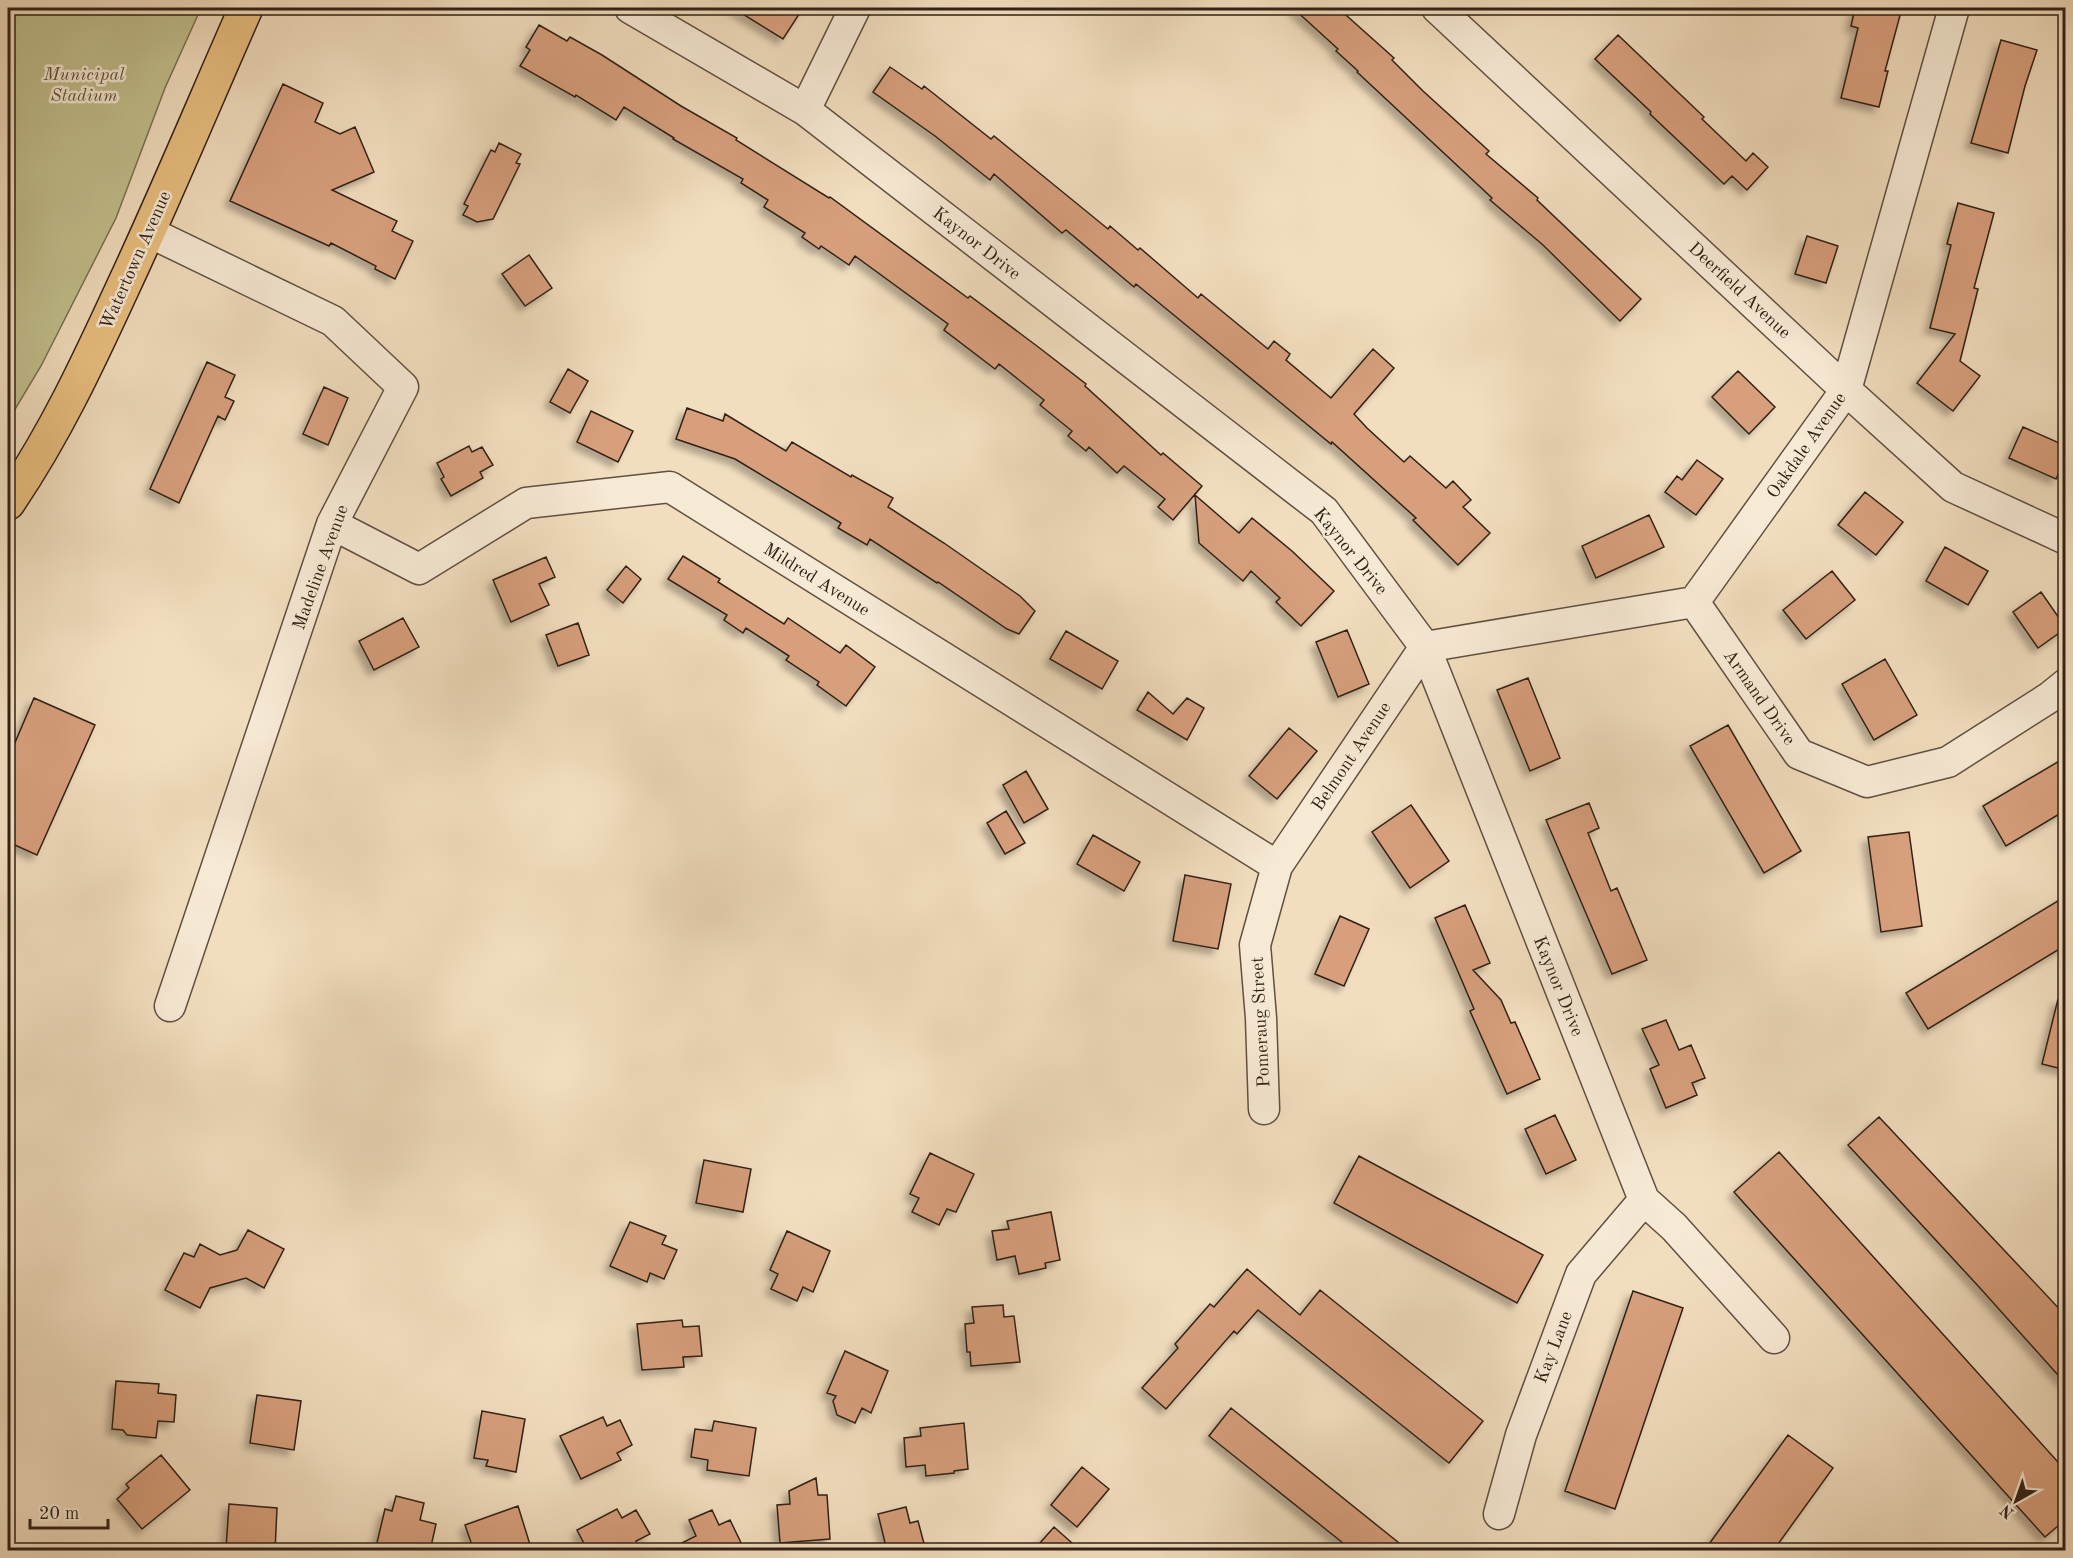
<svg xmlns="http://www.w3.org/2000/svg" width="2073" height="1558" viewBox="0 0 2073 1558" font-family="'Old Standard TT',serif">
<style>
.green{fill:#c1bf8d;stroke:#787052;stroke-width:1.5}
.building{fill:#d79f7c;stroke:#302116;stroke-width:1.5;filter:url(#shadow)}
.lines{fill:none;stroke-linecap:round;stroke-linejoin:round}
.street-casing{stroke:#605040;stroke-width:33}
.primary-casing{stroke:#302116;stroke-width:36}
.street{stroke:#f7ead5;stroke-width:30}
.primary{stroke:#e9bf80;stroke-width:33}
.labels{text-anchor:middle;stroke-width:5;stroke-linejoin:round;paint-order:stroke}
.park-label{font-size:18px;font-style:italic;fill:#5c503a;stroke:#f7ead5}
.street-label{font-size:18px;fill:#302116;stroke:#f7ead5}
</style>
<defs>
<filter id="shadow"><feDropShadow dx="-5.5" dy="5.5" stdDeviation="3" flood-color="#0004"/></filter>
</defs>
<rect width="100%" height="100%" fill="#f2debf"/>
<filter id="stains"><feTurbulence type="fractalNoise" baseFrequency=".00333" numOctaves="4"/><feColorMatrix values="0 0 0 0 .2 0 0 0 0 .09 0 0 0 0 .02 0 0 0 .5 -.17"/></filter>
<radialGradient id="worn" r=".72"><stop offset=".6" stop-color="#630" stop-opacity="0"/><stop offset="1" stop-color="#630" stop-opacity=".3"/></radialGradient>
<!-- green -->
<path class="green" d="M 8,8 L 201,8 L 165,88 L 116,218 L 41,366 L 8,421 Z"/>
<!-- building -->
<path class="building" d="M 733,8 L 803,8 L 783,39 Z
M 1293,8 L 1338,8 L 1394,58 L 1392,60 L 1423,91 L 1489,151 L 1486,154 L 1538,198 L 1537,200 L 1641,299 L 1620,321 L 1543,245 L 1490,200 L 1492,198 L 1357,72 L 1358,71 L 1336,51 L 1338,49 Z
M 1855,8 L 1902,8 L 1885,71 L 1888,71 L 1879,107 L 1841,98 L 1858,28 L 1851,26 Z
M 539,25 L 567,41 L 570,37 L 602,55 L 681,106 L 737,138 L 736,140 L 829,198 L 830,197 L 968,298 L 970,296 L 1037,346 L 1086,384 L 1085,386 L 1161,455 L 1163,453 L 1202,486 L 1173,520 L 1158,507 L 1165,499 L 1124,466 L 1117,473 L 1089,447 L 1086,451 L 1068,436 L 1072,431 L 1040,405 L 1044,400 L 999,364 L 995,369 L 944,330 L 948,324 L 855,256 L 849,265 L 821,246 L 819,249 L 802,237 L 805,233 L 764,207 L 768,200 L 741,183 L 743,179 L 673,139 L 674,138 L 624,107 L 616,120 L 576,95 L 575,97 L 520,66 L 530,50 L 526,47 Z
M 1618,35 L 1704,117 L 1702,119 L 1746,161 L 1753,153 L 1768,167 L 1747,190 L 1732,176 L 1724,184 L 1650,114 L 1651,112 L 1595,59 Z
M 2001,40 L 2037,50 L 2025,86 L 2008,153 L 1971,143 Z
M 890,67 L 922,89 L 924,86 L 991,139 L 994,136 L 1108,229 L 1110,226 L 1138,250 L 1140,248 L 1198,298 L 1201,294 L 1268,349 L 1274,341 L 1290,354 L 1286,360 L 1331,398 L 1373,349 L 1394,368 L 1354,414 L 1367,428 L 1404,462 L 1410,456 L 1446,488 L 1453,481 L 1471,500 L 1463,507 L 1490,533 L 1458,565 L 1413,520 L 1416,518 L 1332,442 L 1331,444 L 1136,284 L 1134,287 L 1066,230 L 1062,233 L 994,174 L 990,180 L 935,136 L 873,92 Z
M 283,84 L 323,103 L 315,122 L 340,134 L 355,127 L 374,172 L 332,190 L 397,221 L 392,231 L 413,241 L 395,279 L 375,269 L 376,266 L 331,243 L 329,246 L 230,201 Z
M 499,143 L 521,154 L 516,163 L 520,164 L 493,219 L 477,222 L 463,215 L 468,206 L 464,204 L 491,150 L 495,152 Z
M 1958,203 L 1994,213 L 1974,288 L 1978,289 L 1960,361 L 1980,376 L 1953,411 L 1917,383 L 1955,334 L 1930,328 L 1951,245 L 1947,244 Z
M 1807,236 L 1838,246 L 1826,283 L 1795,274 Z
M 529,255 L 552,288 L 525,306 L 502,274 Z
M 207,362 L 235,375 L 225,397 L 234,401 L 225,420 L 218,416 L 179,503 L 150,489 Z
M 568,369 L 588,381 L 570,413 L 550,402 Z
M 1738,371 L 1775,407 L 1749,434 L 1712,397 Z
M 324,387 L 348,398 L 328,445 L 303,434 Z
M 687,408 L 723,421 L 725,414 L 786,451 L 792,442 L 851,477 L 852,475 L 893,498 L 888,507 L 944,543 L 1020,596 L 1035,611 L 1019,634 L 1007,629 L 938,582 L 937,583 L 870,539 L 867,545 L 838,528 L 841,523 L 735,459 L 676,439 Z
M 591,411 L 633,431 L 618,462 L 577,442 Z
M 2023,427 L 2066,446 L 2066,457 L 2056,479 L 2009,458 Z
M 469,446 L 472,452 L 482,447 L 493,465 L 480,472 L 483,478 L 451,496 L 441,479 L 444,477 L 437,463 Z
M 1697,460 L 1723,479 L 1696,515 L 1665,492 L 1677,476 L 1682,480 Z
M 1865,492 L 1903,522 L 1876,555 L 1838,525 Z
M 1195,495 L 1239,533 L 1252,518 L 1292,551 L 1334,591 L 1301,626 L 1276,602 L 1280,598 L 1251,571 L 1243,581 L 1199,543 Z
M 1649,515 L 1664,547 L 1596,578 L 1582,546 Z
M 1945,547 L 1988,571 L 1968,605 L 1926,581 Z
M 683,556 L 720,579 L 718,582 L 784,624 L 788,618 L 840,653 L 846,645 L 875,667 L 846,706 L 817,685 L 819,682 L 786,660 L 789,656 L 746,628 L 743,633 L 724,620 L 727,615 L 668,579 Z
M 546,557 L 555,577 L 539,584 L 549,605 L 511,622 L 493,580 Z
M 626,566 L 641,579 L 623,603 L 607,590 Z
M 1832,571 L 1855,600 L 1806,639 L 1783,610 Z
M 2041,592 L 2066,628 L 2038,648 L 2013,612 Z
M 403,618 L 419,647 L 374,670 L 359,641 Z
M 578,623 L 589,655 L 558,666 L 546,635 Z
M 1347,630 L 1369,684 L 1338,697 L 1316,642 Z
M 1066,631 L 1118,661 L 1102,689 L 1050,659 Z
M 1885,659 L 1917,715 L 1874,740 L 1842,684 Z
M 1528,678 L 1560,758 L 1530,771 L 1497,690 Z
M 1148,692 L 1173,714 L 1187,698 L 1204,708 L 1187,740 L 1137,710 Z
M 34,698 L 95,725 L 37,855 L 8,842 L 8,759 Z
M 1728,725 L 1801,851 L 1764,873 L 1690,746 Z
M 1289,728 L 1317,751 L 1277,799 L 1249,776 Z
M 2066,757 L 2066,810 L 2006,846 L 1983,806 Z
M 1026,771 L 1048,809 L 1024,823 L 1003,785 Z
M 1589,803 L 1599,828 L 1588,833 L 1611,891 L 1617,888 L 1647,960 L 1612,974 L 1546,820 Z
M 1411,805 L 1449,861 L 1410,888 L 1372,832 Z
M 1006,811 L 1025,843 L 1005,854 L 987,823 Z
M 1909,832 L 1922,926 L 1881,932 L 1868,837 Z
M 1093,835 L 1140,862 L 1124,891 L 1077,864 Z
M 1185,875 L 1231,884 L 1218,949 L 1173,941 Z
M 2066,896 L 2066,945 L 1928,1029 L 1906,993 Z
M 1465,905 L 1490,963 L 1473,970 L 1501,1000 L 1511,1023 L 1515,1022 L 1540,1079 L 1507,1094 L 1470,1011 L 1474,1009 L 1435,918 Z
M 1340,916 L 1369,929 L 1344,986 L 1315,974 Z
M 2058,999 L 2066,1000 L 2066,1070 L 2042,1064 Z
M 1666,1020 L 1679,1050 L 1691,1045 L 1705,1078 L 1692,1083 L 1697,1095 L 1666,1108 L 1650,1069 L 1659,1065 L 1642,1029 Z
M 1555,1115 L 1576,1160 L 1546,1174 L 1525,1129 Z
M 1879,1117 L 2066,1316 L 2066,1384 L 1980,1288 L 1848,1145 Z
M 1779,1152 L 2066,1471 L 2066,1519 L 2045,1537 L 1734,1192 Z
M 930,1153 L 974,1174 L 956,1212 L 947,1209 L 939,1225 L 912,1212 L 919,1198 L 910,1194 Z
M 1359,1156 L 1543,1255 L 1517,1303 L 1334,1203 Z
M 704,1160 L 751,1169 L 743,1212 L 696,1203 Z
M 1051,1212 L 1060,1260 L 1045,1263 L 1046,1268 L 1019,1274 L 1015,1256 L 997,1260 L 992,1231 L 1009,1229 L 1007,1221 Z
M 630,1222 L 666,1236 L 662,1244 L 677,1250 L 664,1279 L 650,1273 L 647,1282 L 610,1266 Z
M 248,1230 L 284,1249 L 264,1288 L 246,1278 L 210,1288 L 200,1308 L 165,1290 L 184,1253 L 194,1257 L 200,1244 L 220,1255 L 237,1250 Z
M 787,1231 L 830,1251 L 813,1292 L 803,1287 L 797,1301 L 771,1289 L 778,1274 L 770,1270 Z
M 1247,1269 L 1300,1315 L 1320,1290 L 1483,1421 L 1449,1463 L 1258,1310 L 1237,1334 L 1234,1331 L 1166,1409 L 1142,1388 L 1178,1348 L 1175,1344 L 1210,1304 L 1214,1307 Z
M 1633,1291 L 1683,1308 L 1615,1509 L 1565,1491 Z
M 1003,1305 L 1004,1317 L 1014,1316 L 1020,1362 L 971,1366 L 970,1352 L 967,1352 L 965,1324 L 974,1323 L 972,1307 Z
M 682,1320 L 683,1327 L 699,1326 L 702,1356 L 683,1357 L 684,1367 L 642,1370 L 637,1324 Z
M 845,1351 L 888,1371 L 871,1413 L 862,1408 L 855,1423 L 837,1415 L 833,1401 L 836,1396 L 827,1393 Z
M 116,1381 L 159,1384 L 158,1393 L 176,1395 L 174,1422 L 158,1421 L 156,1438 L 127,1435 L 123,1430 L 112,1429 Z
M 257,1395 L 301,1401 L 294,1450 L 250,1443 Z
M 1231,1408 L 1409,1551 L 1353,1551 L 1209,1436 Z
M 482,1411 L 525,1419 L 516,1472 L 486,1466 L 488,1460 L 474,1458 Z
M 603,1417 L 607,1426 L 620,1420 L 632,1445 L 617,1453 L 621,1460 L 581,1479 L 560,1436 Z
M 714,1421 L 756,1428 L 749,1476 L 707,1470 L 708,1460 L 691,1457 L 695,1429 L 712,1431 Z
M 964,1423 L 968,1469 L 954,1471 L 954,1473 L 926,1476 L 925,1465 L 906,1467 L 904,1438 L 921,1436 L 920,1428 Z
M 1788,1435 L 1833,1468 L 1773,1551 L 1704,1551 Z
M 161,1455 L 190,1490 L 142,1529 L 117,1499 L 129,1488 L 126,1484 Z
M 1082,1467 L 1109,1489 L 1077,1527 L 1051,1505 Z
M 816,1478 L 818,1495 L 827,1495 L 830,1539 L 780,1543 L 777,1505 L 790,1504 L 789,1491 Z
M 396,1496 L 424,1503 L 420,1520 L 436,1524 L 430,1551 L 375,1551 L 385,1509 L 392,1511 Z
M 229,1504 L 277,1508 L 275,1551 L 226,1549 Z
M 518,1506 L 532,1551 L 474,1551 L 465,1525 Z
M 906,1507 L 910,1523 L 918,1521 L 926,1551 L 887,1551 L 878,1514 Z
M 617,1509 L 622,1518 L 636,1510 L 650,1534 L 636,1541 L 641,1551 L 588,1551 L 577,1530 Z
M 712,1510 L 719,1525 L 730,1520 L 745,1551 L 666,1551 L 696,1536 L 689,1520 Z
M 1054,1527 L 1081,1551 L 1033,1551 Z"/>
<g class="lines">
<defs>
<path id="street" d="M 630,8 L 805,110 L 1324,511 L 1425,647 L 1644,1200 L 1674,1227 L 1774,1338
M 1437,8 L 1846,390 L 1953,487 L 2066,539
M 805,110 L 855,8
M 149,232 L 333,321 L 403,387 L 332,524 L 170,1006
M 332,524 L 419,569 L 526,503 L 670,487 L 1277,866
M 1694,602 L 1799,754 L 1867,782 L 1948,762 L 2050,697 L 2066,684
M 1264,1109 L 1261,1018 L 1255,945 L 1277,866 L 1425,647 L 1694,602 L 1846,390 L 1954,8
M 1499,1514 L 1521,1435 L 1581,1274 L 1644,1200"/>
<path id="primary" d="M 8,503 C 55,434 88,363 123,287 C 166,195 205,101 246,8"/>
</defs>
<!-- street casing -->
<use href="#street" class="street-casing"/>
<!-- primary casing -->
<use href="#primary" class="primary-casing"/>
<!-- street -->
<use href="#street" class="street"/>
<!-- primary -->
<use href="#primary" class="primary"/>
</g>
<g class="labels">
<!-- park labels -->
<g class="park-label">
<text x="84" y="80">Municipal<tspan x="84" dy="21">Stadium</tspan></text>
</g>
<!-- street labels -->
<g class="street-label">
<text transform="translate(977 243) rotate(38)" y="6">Kaynor Drive</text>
<text transform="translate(135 260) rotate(-66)" y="6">Watertown Avenue</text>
<text transform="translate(1740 290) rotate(43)" y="6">Deerfield Avenue</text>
<text transform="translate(1806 445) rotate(-55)" y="6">Oakdale Avenue</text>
<text transform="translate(1351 551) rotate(51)" y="6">Kaynor Drive</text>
<text transform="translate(320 567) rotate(-70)" y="6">Madeline Avenue</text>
<text transform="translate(817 579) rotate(32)" y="6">Mildred Avenue</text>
<text transform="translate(1760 697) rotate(55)" y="6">Armand Drive</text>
<text transform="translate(1351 756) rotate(-56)" y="6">Belmont Avenue</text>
<text transform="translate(1559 986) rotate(68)" y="6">Kaynor Drive</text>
<text transform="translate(1260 1022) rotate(-93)" y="6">Pomeraug Street</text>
<text transform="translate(1553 1347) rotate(-69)" y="6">Kay Lane</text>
</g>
</g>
<!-- margin -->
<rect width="2073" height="1558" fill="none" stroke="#f2debf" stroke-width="30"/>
<rect x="9" y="9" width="2055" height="1540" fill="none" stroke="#302116" stroke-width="3"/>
<rect x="15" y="15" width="2043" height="1528" fill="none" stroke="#302116" stroke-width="1.5"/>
<!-- north arrow -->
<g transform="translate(2016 1501) rotate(220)" stroke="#f7ead5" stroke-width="4.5" paint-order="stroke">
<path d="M0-4.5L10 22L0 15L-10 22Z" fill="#302116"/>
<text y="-9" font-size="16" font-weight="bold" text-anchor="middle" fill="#302116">N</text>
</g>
<!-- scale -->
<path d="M30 1519v9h78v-9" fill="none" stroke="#302116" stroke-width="3"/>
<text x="39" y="1519" font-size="18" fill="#302116" stroke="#f7ead5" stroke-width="4.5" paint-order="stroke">20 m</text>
<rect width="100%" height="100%" filter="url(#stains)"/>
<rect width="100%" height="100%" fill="url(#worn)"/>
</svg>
